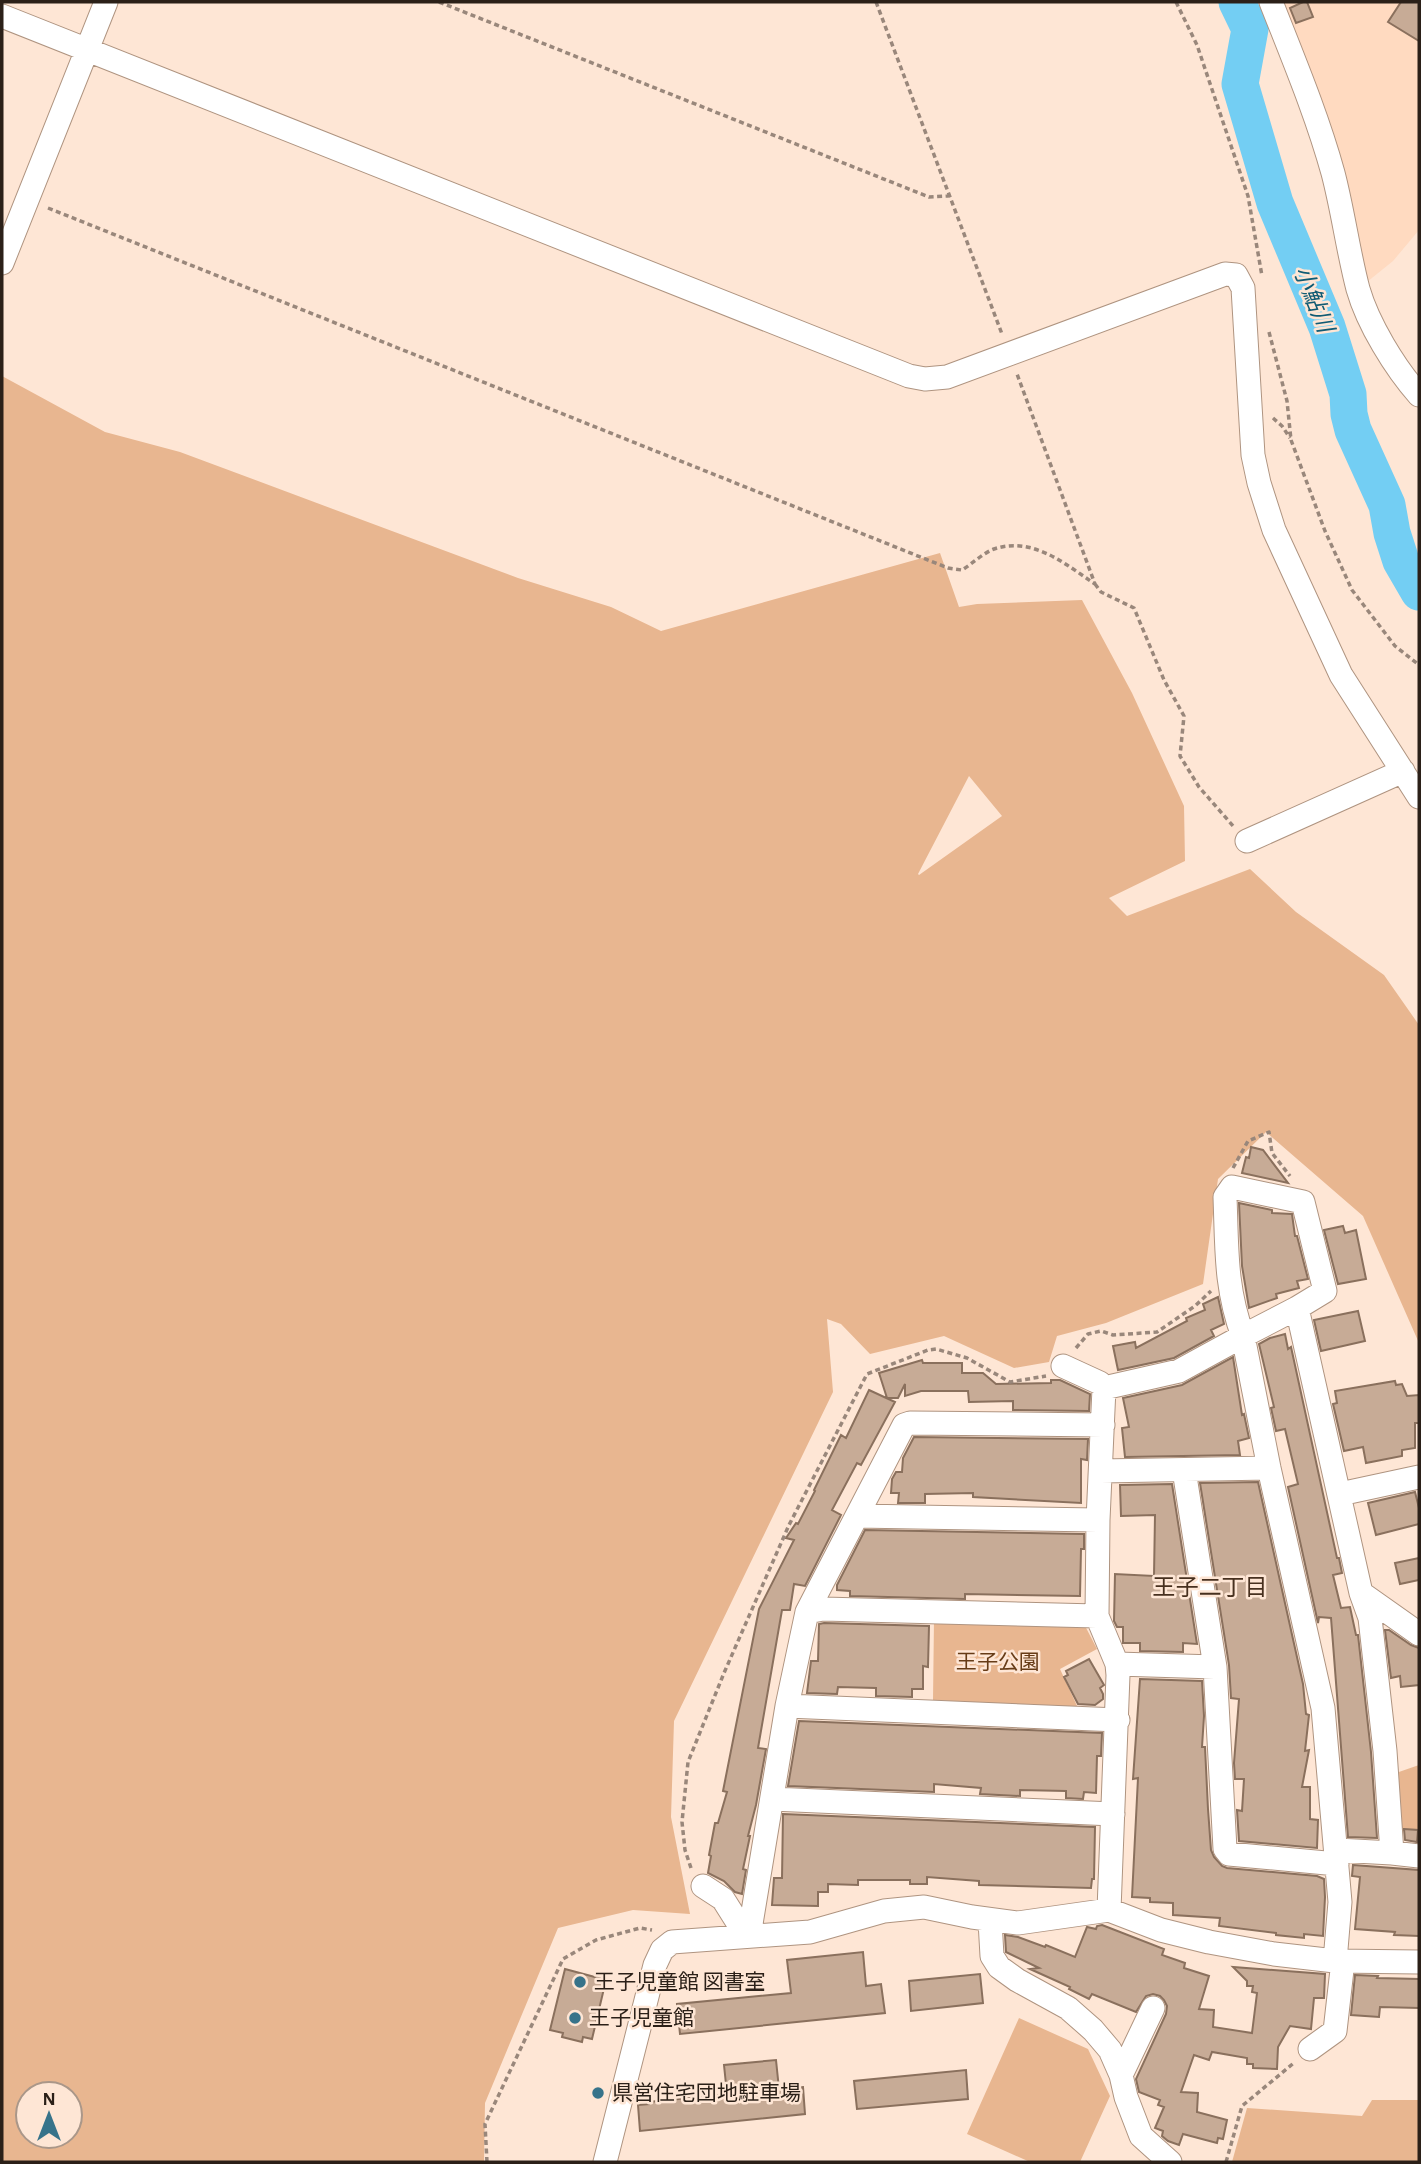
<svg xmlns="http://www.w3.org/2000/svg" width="1421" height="2164" viewBox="0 0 1421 2164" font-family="'Alegreya Sans','Noto Sans JP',sans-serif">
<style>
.built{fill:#ffdac0}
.green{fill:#e8b690;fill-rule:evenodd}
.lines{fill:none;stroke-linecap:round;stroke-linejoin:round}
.river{stroke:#73cef3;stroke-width:37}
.building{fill:#c7ab96;stroke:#8a705d;stroke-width:2}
.minor-casing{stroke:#af9480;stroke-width:25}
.path{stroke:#99877b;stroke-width:3.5;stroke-dasharray:5 3.5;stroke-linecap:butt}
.minor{stroke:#fff;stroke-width:23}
.poi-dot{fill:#37738a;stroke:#fee6d5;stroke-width:2.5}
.labels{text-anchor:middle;stroke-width:5;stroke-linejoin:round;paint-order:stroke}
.park-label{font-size:21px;fill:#673c17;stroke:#fee6d5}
.poi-label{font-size:21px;fill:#2b2018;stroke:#fee6d5;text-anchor:start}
.water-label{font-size:23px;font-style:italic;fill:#105b74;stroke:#fee6d5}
.neighbourhood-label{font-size:23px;fill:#47301f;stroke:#fee6d5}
</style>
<rect width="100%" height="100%" fill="#fee6d5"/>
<!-- built -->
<path class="built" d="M 1275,2 L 1419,2 L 1419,230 L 1393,261 L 1362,286 Z"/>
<!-- green -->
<path class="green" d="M 2,376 L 105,432 L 180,452 L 518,578 L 611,607 L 661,631 L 940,553 L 959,607 L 977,604 L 1082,600 L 1132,693 L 1184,806 L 1185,861 L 1109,898 L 1127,916 L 1250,869 L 1296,912 L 1384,975 L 1419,1025 L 1419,1343 L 1363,1216 L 1266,1132 L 1218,1179 L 1203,1284 L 1106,1323 L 1057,1336 L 1049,1362 L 1014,1368 L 944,1336 L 870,1354 L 841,1324 L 827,1319 L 833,1392 L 674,1721 L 671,1817 L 690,1914 L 633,1910 L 558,1928 L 485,2103 L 484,2162 L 2,2162 ZM 969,776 L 1002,816 L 919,875 L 918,874 ZM 28,2094 L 70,2094 L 70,2136 L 28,2136 Z
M 934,1619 L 1083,1622 L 1097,1649 L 1060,1669 L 1078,1708 L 933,1700 Z
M 1419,1765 L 1419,1830 L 1403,1831 L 1391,1824 L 1396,1773 Z
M 1019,2018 L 1088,2049 L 1110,2096 L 1080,2162 L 1030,2162 L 967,2134 Z
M 1372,2100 L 1419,2100 L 1419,2162 L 1232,2162 L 1247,2108 L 1362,2116 Z"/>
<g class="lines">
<!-- river -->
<path class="river" d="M 1237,2 L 1250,29 L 1240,84 L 1275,203 L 1327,327 L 1348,394 L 1349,414 L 1353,430 L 1387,505 L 1392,533 L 1401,561 L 1419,592"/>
</g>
<!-- building -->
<path class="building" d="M 1303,2 L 1307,2 L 1313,17 L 1296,23 L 1290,8 Z
M 1401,2 L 1419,2 L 1419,41 L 1388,22 Z
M 1251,1147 L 1263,1150 L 1288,1183 L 1242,1173 L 1246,1157 L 1249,1158 Z
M 1239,1203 L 1272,1210 L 1272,1213 L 1292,1214 L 1295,1236 L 1297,1236 L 1308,1279 L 1297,1281 L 1299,1288 L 1276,1294 L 1277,1298 L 1249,1308 L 1242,1266 Z
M 1343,1226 L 1345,1233 L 1356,1230 L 1366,1279 L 1338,1284 L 1324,1230 Z
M 1218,1297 L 1224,1324 L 1211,1330 L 1214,1336 L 1174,1358 L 1118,1370 L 1113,1346 L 1135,1342 L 1136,1348 L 1187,1321 L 1186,1318 L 1205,1310 L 1203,1304 Z
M 1358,1311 L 1365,1341 L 1321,1351 L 1314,1320 Z
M 1285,1334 L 1288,1349 L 1291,1347 L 1337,1558 L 1339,1558 L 1342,1573 L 1333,1575 L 1341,1608 L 1350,1607 L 1356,1635 L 1358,1635 L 1371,1752 L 1377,1838 L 1348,1837 L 1331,1618 L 1319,1617 L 1318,1623 L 1288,1487 L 1298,1484 L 1285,1429 L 1276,1431 L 1271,1408 L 1274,1407 L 1259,1344 L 1270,1338 Z
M 1233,1357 L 1242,1415 L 1244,1414 L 1249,1438 L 1238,1441 L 1240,1455 L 1125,1457 L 1122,1428 L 1129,1427 L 1123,1398 L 1182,1385 Z
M 922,1360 L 923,1363 L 962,1363 L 962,1373 L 983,1373 L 996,1384 L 1051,1383 L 1051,1380 L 1060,1380 L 1090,1394 L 1089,1411 L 1013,1410 L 1013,1401 L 969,1402 L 968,1391 L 921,1391 L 905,1396 L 905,1384 L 898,1398 L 887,1398 L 879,1373 Z
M 1395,1381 L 1396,1385 L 1402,1384 L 1407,1396 L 1419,1395 L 1419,1423 L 1415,1423 L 1415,1448 L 1402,1450 L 1402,1456 L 1366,1463 L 1363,1447 L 1344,1451 L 1333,1404 L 1337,1403 L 1335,1391 Z
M 869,1390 L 895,1402 L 861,1465 L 857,1463 L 832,1510 L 841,1515 L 805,1586 L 794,1584 L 790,1610 L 782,1610 L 758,1748 L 766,1749 L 756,1805 L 748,1836 L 750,1836 L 743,1869 L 746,1870 L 742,1894 L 735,1892 L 724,1881 L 708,1873 L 711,1856 L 709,1855 L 715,1823 L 718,1823 L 727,1792 L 723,1791 L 759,1609 L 794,1540 L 786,1538 L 796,1523 L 798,1524 L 815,1491 L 814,1490 L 841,1435 L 846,1438 Z
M 914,1437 L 1088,1439 L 1087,1460 L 1081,1459 L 1081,1503 L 973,1497 L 973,1493 L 925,1494 L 925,1503 L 898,1503 L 899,1493 L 891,1493 L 892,1479 L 896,1472 L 902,1472 L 903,1458 Z
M 1258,1482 L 1303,1684 L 1306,1714 L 1309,1715 L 1305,1751 L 1309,1750 L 1302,1787 L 1310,1787 L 1310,1819 L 1318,1820 L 1317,1848 L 1239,1841 L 1237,1810 L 1242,1811 L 1244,1779 L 1235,1779 L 1234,1763 L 1239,1699 L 1231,1698 L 1229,1665 L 1200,1483 Z
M 1172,1484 L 1197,1644 L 1183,1643 L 1183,1652 L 1140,1651 L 1140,1643 L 1123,1643 L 1123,1627 L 1117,1627 L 1114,1621 L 1115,1574 L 1154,1576 L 1155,1515 L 1121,1516 L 1120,1485 Z
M 1415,1492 L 1419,1508 L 1419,1524 L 1376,1535 L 1368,1503 Z
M 865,1530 L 1084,1534 L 1084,1549 L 1081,1549 L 1080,1596 L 965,1594 L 965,1599 L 850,1596 L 850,1591 L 837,1590 L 837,1585 Z
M 1419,1558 L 1419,1580 L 1400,1584 L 1395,1563 Z
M 824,1623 L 929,1626 L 928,1667 L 923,1666 L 923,1689 L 912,1689 L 912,1697 L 876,1696 L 876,1688 L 838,1687 L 837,1694 L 807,1693 L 811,1661 L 818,1661 L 819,1624 Z
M 1385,1630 L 1389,1630 L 1411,1645 L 1419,1648 L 1419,1685 L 1401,1687 L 1400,1676 L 1391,1678 Z
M 1089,1659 L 1104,1685 L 1100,1688 L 1103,1694 L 1103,1699 L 1095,1705 L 1078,1704 L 1064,1677 L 1068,1675 L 1066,1671 Z
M 1140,1679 L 1202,1681 L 1204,1716 L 1202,1747 L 1205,1747 L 1208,1809 L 1211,1850 L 1214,1857 L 1222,1866 L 1227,1868 L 1317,1876 L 1324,1879 L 1325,1897 L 1323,1936 L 1304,1934 L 1304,1938 L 1276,1935 L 1276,1933 L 1219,1926 L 1220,1918 L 1173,1915 L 1173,1903 L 1150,1902 L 1150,1898 L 1132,1897 L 1138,1778 L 1133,1779 Z
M 799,1721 L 1102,1733 L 1101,1756 L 1097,1756 L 1096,1793 L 1084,1792 L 1083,1799 L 1066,1798 L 1066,1791 L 1020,1790 L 1020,1796 L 980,1794 L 981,1788 L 934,1784 L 934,1792 L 788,1786 Z
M 783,1814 L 1095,1827 L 1094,1879 L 1092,1879 L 1091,1888 L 979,1885 L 979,1881 L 927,1877 L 927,1884 L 910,1884 L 910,1880 L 858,1880 L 858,1885 L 828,1884 L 828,1892 L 818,1892 L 818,1906 L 772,1905 L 774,1878 L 782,1878 Z
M 1404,1829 L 1418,1830 L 1417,1842 L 1405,1840 Z
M 1353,1865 L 1419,1870 L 1419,1936 L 1394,1935 L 1395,1932 L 1355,1929 L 1360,1877 L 1352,1876 Z
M 1102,1925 L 1164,1949 L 1162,1955 L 1185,1963 L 1184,1968 L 1209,1976 L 1199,2009 L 1214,2010 L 1213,2027 L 1252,2033 L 1257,1993 L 1252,1992 L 1253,1986 L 1247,1986 L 1247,1981 L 1233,1967 L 1325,1974 L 1324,1998 L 1314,1998 L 1311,2029 L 1290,2026 L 1278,2047 L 1277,2069 L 1253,2068 L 1253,2064 L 1247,2064 L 1247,2058 L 1212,2052 L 1209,2060 L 1194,2055 L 1181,2092 L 1198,2093 L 1197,2112 L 1227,2120 L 1223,2139 L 1218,2138 L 1217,2143 L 1183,2134 L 1179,2145 L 1168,2141 L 1162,2136 L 1163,2131 L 1155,2128 L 1164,2107 L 1158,2105 L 1160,2100 L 1139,2092 L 1136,2079 L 1166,2014 L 1167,2006 L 1164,2000 L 1160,1996 L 1153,1994 L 1146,1996 L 1136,2012 L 1092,1994 L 1089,1999 L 1069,1989 L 1070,1987 L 1030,1969 L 1039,1968 L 1006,1952 L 1005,1935 L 1018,1937 L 1045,1947 L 1046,1945 L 1075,1957 L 1087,1927 L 1096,1929 L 1097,1926 Z
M 863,1952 L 866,1986 L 881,1984 L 885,2013 L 680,2034 L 677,2004 L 791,1993 L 787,1960 Z
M 565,1969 L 606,1980 L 592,2039 L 583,2037 L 582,2042 L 562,2037 L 563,2033 L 550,2030 Z
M 980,1974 L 983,2003 L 911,2011 L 909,1981 Z
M 1355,1975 L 1378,1976 L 1377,1978 L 1419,1979 L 1419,2008 L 1380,2007 L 1379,2017 L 1351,2015 Z
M 776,2060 L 779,2089 L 803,2087 L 805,2114 L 640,2131 L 638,2105 L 649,2104 L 649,2102 L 727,2094 L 724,2065 Z
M 966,2070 L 968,2099 L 857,2109 L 854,2081 Z"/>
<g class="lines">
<defs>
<path id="minor" d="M 1271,2 C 1293,58 1317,115 1333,173 C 1343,211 1348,251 1358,289 C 1368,324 1395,368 1419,395
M 2,16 L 909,376 L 925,379 L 947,377 L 1225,274 L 1236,275 L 1243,288 L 1253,455 L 1259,483 L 1274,530 L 1341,675 L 1419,797
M 2,263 L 106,2
M 1247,841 L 1403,771
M 1297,1308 L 1325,1291 L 1303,1202 L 1232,1187 L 1225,1197 C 1227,1247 1225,1288 1243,1336 L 1297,1308 L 1361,1593 L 1370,1618 L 1385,1751 L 1392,1853 L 1337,1850
M 1063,1366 L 1100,1383 L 1104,1388
M 1184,1470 L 1215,1667 L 1225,1849 L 1229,1854 L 1337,1864
M 1101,1471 L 1269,1468
M 1340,1494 L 1419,1477
M 857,1516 L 1098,1520
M 1361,1593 L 1419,1634
M 807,1612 L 823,1609 L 1097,1616
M 1117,1664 L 1215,1667
M 787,1706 L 1118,1720
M 772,1799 L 1113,1814
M 1392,1853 L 1419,1856
M 703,1886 L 723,1899 L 740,1926 L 749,1926
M 1109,1910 L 1118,1675 L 1117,1664 L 1097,1616 L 1098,1520 L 1104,1388 L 1179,1371 L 1243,1336 L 1269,1468 L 1323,1708 L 1340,1902 L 1335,1961
M 990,1921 L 992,1956 L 999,1967 L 1017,1980 L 1068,2008 L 1093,2030 L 1110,2050 L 1121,2075 L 1126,2097 L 1141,2136 L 1170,2162
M 749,1936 L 787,1706 L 807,1612 L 904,1425 L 910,1423 L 1103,1425
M 1310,2049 L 1335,2031 L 1343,1961
M 1121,2075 L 1153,2008
M 605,2162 L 655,1965 L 662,1950 L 672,1942 L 810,1932 L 884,1911 L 924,1907 L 972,1917 L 1018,1923 L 1109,1910 L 1161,1930 L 1209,1942 L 1274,1954 L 1335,1961 L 1419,1962"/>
</defs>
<!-- minor casing -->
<use href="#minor" class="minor-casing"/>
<!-- path -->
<path class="path" d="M 439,2 L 929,197 L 948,196
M 876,2 L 1002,334
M 1176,2 L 1197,45 L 1248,196 L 1262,276
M 48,208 L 948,568 L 962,570 C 972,564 983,553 994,549 C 1033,536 1065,564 1095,584 L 1017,374
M 1269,332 L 1287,401 L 1291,440 L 1325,531 L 1352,590 L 1395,646 L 1419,665
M 1273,418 L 1282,426 L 1290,438
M 1095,584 L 1101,592 L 1134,608 L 1164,680 L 1184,716 L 1180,756 L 1199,787 L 1234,827
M 1233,1168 L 1248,1141 L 1269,1132 L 1272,1153 L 1290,1176
M 1076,1348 L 1088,1334 L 1101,1331 L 1113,1335 L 1157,1332 L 1195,1306 L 1211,1291
M 691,1868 L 685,1850 L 682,1822 L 688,1762 L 724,1673 L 789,1525 L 867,1374 L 928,1350 L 936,1349 L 967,1358 L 1010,1382 L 1046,1376
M 487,2162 L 485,2124 L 563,1959 L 596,1940 L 640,1928 L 652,1930
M 1226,2162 L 1242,2106 L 1295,2062"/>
<!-- minor -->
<use href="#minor" class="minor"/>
</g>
<!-- markers -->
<g class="poi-dot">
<circle cx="580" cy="1982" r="7"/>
<circle cx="575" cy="2018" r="7"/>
<circle cx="598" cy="2093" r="7"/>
</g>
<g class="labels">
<!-- park labels -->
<g class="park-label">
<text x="998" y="1669">王子公園</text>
</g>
<!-- poi labels -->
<g class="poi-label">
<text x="594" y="1989">王子児童館 図書室</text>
<text x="589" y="2025">王子児童館</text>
<text x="612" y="2100">県営住宅団地駐車場</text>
</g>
<!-- water labels -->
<g class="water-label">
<text transform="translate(1314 299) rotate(68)" y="8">小鮎川</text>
</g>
<!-- neighbourhood labels -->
<g class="neighbourhood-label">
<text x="1210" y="1595">王子二丁目</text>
</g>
</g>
<!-- border -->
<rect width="1421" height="2164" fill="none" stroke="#2b2018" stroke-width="7"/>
<!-- north arrow -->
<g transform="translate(49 2115)"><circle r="33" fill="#fee6d5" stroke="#aa9789" stroke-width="2"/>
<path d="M0-5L12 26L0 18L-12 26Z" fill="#37738a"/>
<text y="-10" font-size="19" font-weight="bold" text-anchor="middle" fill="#2b2018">N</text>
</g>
</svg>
